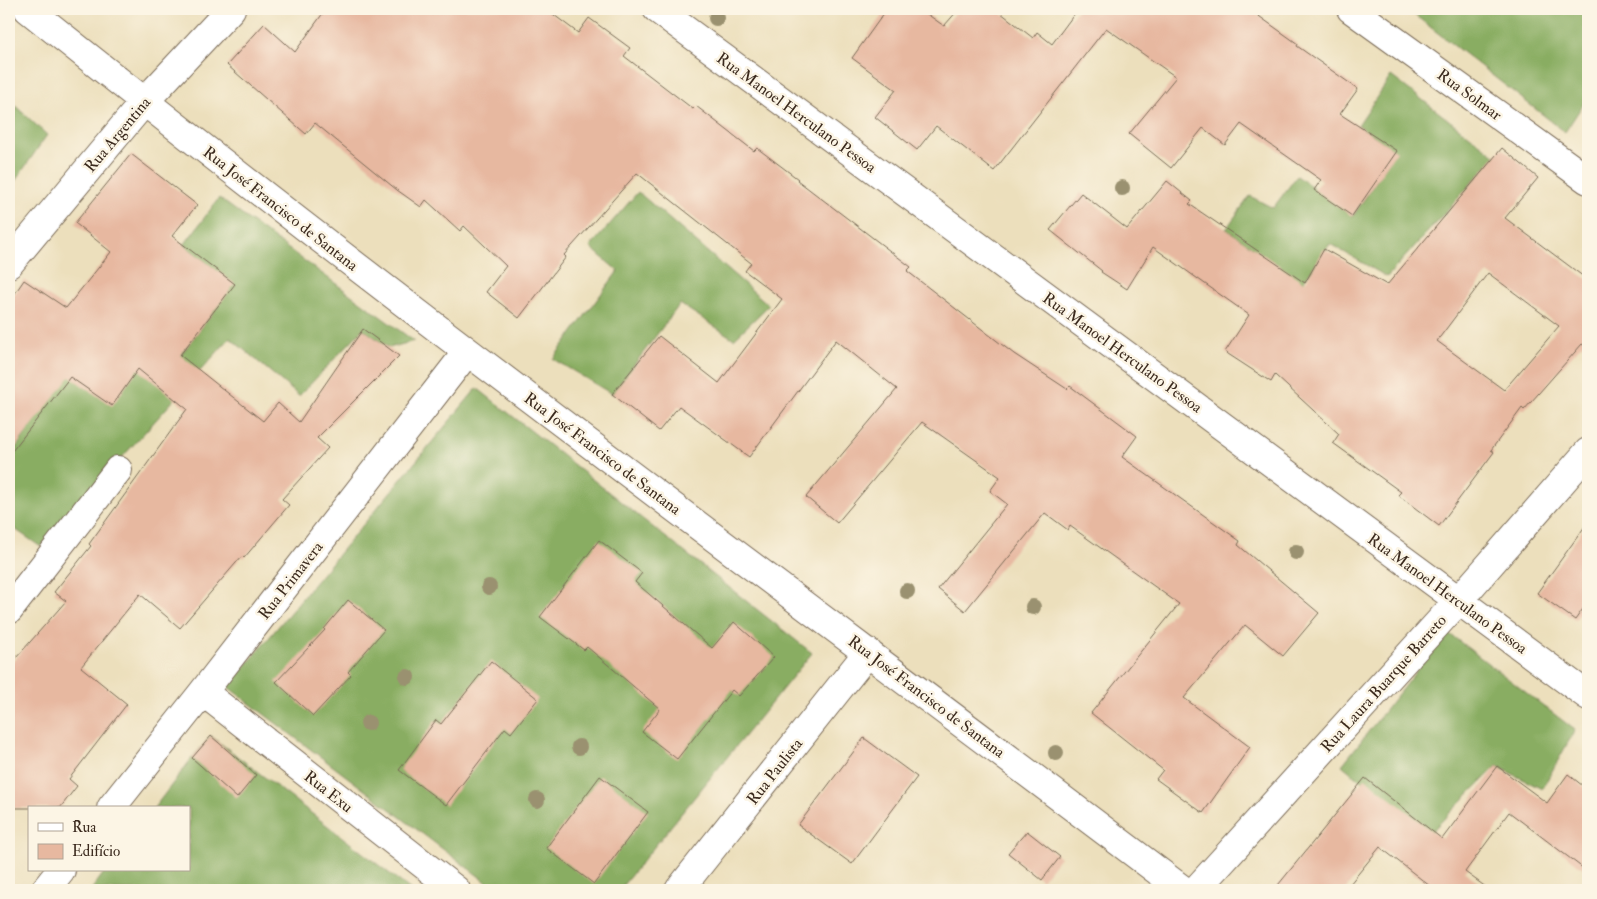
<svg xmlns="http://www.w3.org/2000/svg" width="1597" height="899" viewBox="0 0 1597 899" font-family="'IM FELL Double Pica',serif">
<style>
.forest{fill:#89ad62;stroke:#626c40}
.building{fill:#e7b8a0;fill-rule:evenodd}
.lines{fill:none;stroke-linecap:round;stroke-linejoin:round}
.street-casing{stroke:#796955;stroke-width:30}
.street{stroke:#fff;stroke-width:28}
.tree{fill:#9a9170}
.labels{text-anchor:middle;stroke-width:5;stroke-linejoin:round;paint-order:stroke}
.street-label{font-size:16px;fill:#3b2a1e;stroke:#fcf5e5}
</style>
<rect width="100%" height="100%" fill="#fcf5e5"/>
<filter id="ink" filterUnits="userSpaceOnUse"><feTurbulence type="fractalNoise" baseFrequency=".02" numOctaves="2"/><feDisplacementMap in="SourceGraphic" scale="10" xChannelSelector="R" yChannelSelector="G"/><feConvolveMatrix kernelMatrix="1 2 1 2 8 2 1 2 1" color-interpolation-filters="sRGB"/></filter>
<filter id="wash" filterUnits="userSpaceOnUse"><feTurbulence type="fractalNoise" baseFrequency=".0096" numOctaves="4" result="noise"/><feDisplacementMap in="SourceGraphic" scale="20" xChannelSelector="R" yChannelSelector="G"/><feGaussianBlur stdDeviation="1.12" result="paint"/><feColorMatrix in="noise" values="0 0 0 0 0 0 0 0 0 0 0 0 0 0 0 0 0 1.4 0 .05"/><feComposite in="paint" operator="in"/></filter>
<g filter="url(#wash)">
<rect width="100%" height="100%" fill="#ecdfbc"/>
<!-- forest -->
<path class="forest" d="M 1407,9 L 1588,9 L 1588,97 L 1565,132 Z
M 1391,76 L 1496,156 L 1387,277 L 1330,244 L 1278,317 L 1238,283 L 1259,252 L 1226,229 L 1250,196 L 1273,208 L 1297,176 L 1353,216 L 1396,151 L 1358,125 Z
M 9,100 L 47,135 L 9,190 Z
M 638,192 L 769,305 L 734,339 L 680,304 L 612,394 L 553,359 L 618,271 L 590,247 Z
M 219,198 L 414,341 L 389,348 L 363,329 L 299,396 L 230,338 L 41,547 L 9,525 L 9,458 L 82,352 L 168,372 L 234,284 L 184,245 Z
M 477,388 L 812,653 L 619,890 L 497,890 L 228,687 Z
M 1447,632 L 1575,730 L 1542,789 L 1497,766 L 1427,836 L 1342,765 Z
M 211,736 L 411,890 L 91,890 L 106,870 L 189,870 L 189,808 L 154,808 L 192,758 Z"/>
<g id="blocks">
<!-- building -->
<path class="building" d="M 326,9 L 546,9 L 578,33 L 589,18 L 630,48 L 624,56 L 693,109 L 696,106 L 754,151 L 757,148 L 798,179 L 797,180 L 911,267 L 907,271 L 1014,354 L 1067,389 L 1070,386 L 1137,436 L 1122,457 L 1240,541 L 1238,545 L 1319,613 L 1283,656 L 1245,625 L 1184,698 L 1250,747 L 1203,813 L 1156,779 L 1163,770 L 1091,713 L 1179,604 L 1070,526 L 1068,530 L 1045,513 L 965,611 L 938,589 L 1007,504 L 990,491 L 1000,477 L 922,422 L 837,523 L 806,497 L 897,389 L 836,340 L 749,457 L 679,406 L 659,431 L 612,394 L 659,336 L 719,383 L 782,299 L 745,271 L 751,263 L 637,173 L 564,255 L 566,257 L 519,318 L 486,292 L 506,266 L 464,226 L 460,231 L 426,200 L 421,207 L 397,190 L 315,123 L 306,134 L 227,65 L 264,24 L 295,52 Z
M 887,9 L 920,9 L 944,26 L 959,9 L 996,9 L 1033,38 L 1037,32 L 1052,44 L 1078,9 L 1249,9 L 1298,44 L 1297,46 L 1358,89 L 1340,114 L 1397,151 L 1352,216 L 1314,190 L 1321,180 L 1241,124 L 1225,145 L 1203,128 L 1171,168 L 1129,134 L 1176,77 L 1106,28 L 994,171 L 936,126 L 917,150 L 875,117 L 896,90 L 852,58 Z
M 1502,148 L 1538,178 L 1505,218 L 1588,280 L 1588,348 L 1582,344 L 1524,410 L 1522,408 L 1491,450 L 1494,452 L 1439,526 L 1398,495 L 1401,492 L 1333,443 L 1339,434 L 1275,375 L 1271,382 L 1225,352 L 1249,315 L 1153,247 L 1127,289 L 1101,272 L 1102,271 L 1050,230 L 1081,193 L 1127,229 L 1167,181 L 1192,201 L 1189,204 L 1305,283 L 1324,249 L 1387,285 ZM 1488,273 L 1559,326 L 1504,390 L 1437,341 Z
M 131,154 L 197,205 L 172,236 L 235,284 L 180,355 L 263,421 L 278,403 L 299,422 L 363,329 L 399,356 L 317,438 L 328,448 L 282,499 L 289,505 L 244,558 L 242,556 L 180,628 L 140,594 L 81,667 L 127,704 L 69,779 L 77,786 L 60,808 L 9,808 L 9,666 L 66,601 L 54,592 L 91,546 L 89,544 L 187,409 L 138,369 L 112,406 L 70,377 L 9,455 L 9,302 L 24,280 L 66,308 L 111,252 L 75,223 Z
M 1588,522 L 1588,602 L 1575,620 L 1537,593 Z
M 599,540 L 642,573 L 635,582 L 712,648 L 734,622 L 774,657 L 739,696 L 732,690 L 677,759 L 642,732 L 660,709 L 587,647 L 584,650 L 540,617 Z
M 348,600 L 384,630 L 348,672 L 351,675 L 313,716 L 276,682 L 325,630 L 324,629 Z
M 491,661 L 538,699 L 511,733 L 505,728 L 446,805 L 399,770 L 436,720 L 441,724 Z
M 211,736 L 256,775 L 237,798 L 192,758 Z
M 864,738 L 917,777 L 852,864 L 798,825 Z
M 1497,766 L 1547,803 L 1568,774 L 1588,790 L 1588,872 L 1509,812 L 1465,872 L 1490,890 L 1435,890 L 1380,847 L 1345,890 L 1274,890 L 1365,778 L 1442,839 Z
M 600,776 L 648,812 L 594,884 L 546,848 Z
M 1027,831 L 1060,857 L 1042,880 L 1008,853 Z"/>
</g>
</g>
<g filter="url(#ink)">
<use href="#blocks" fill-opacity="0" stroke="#796955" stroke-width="1"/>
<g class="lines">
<defs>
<path id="street" d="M 28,9 C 406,312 797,598 1183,890
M 657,9 L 1588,696
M 1351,9 L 1588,180
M 9,264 L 144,102 L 231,9
M 9,610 L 118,470
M 203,692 L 456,890
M 111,808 L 203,692 L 467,352
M 45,890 L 61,870
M 679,890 L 868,652
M 1196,890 L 1459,600 L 1588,452"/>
</defs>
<!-- street casing -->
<use href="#street" class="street-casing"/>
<!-- street -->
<use href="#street" class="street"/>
</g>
<!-- trees -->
<g class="tree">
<circle cx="716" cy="18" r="8"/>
<circle cx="1122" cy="188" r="8"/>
<circle cx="1296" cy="552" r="8"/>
<circle cx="489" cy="587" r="8"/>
<circle cx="907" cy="591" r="8"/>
<circle cx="1033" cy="607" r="8"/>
<circle cx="407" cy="677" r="8"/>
<circle cx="368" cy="723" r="8"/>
<circle cx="579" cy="747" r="8"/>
<circle cx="1056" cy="753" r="8"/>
<circle cx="537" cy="800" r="8"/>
</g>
</g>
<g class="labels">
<!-- street labels -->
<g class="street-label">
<text transform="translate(1470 94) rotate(36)" y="6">Rua Solmar</text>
<text transform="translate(797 112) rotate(36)" y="6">Rua Manoel Herculano Pessoa</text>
<text transform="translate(117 134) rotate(-50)" y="6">Rua Argentina</text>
<text transform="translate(281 208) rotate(38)" y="6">Rua José Francisco de Santana</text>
<text transform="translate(1123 352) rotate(36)" y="6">Rua Manoel Herculano Pessoa</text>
<text transform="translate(603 453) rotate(37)" y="6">Rua José Francisco de Santana</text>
<text transform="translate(290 580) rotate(-52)" y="6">Rua Primavera</text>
<text transform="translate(1448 593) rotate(36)" y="6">Rua Manoel Herculano Pessoa</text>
<text transform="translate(1383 683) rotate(-48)" y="6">Rua Laura Buarque Barreto</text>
<text transform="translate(927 696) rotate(37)" y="6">Rua José Francisco de Santana</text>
<text transform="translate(774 771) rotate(-52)" y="6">Rua Paulista</text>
<text transform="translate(329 791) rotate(38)" y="6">Rua Exu</text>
</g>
</g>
<!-- margin -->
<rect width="1597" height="899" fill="none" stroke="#fcf5e5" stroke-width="30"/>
<!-- legend -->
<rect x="28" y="806" width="162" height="65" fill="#fcf5e5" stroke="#afa495"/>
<rect x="38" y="823" width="25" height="8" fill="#ffffff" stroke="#afa495"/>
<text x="72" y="832" font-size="15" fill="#3b2a1e">Rua</text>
<rect x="38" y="844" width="25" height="15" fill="#e7b8a0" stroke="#afa495"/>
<text x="72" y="856" font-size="15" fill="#3b2a1e">Edifício</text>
</svg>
